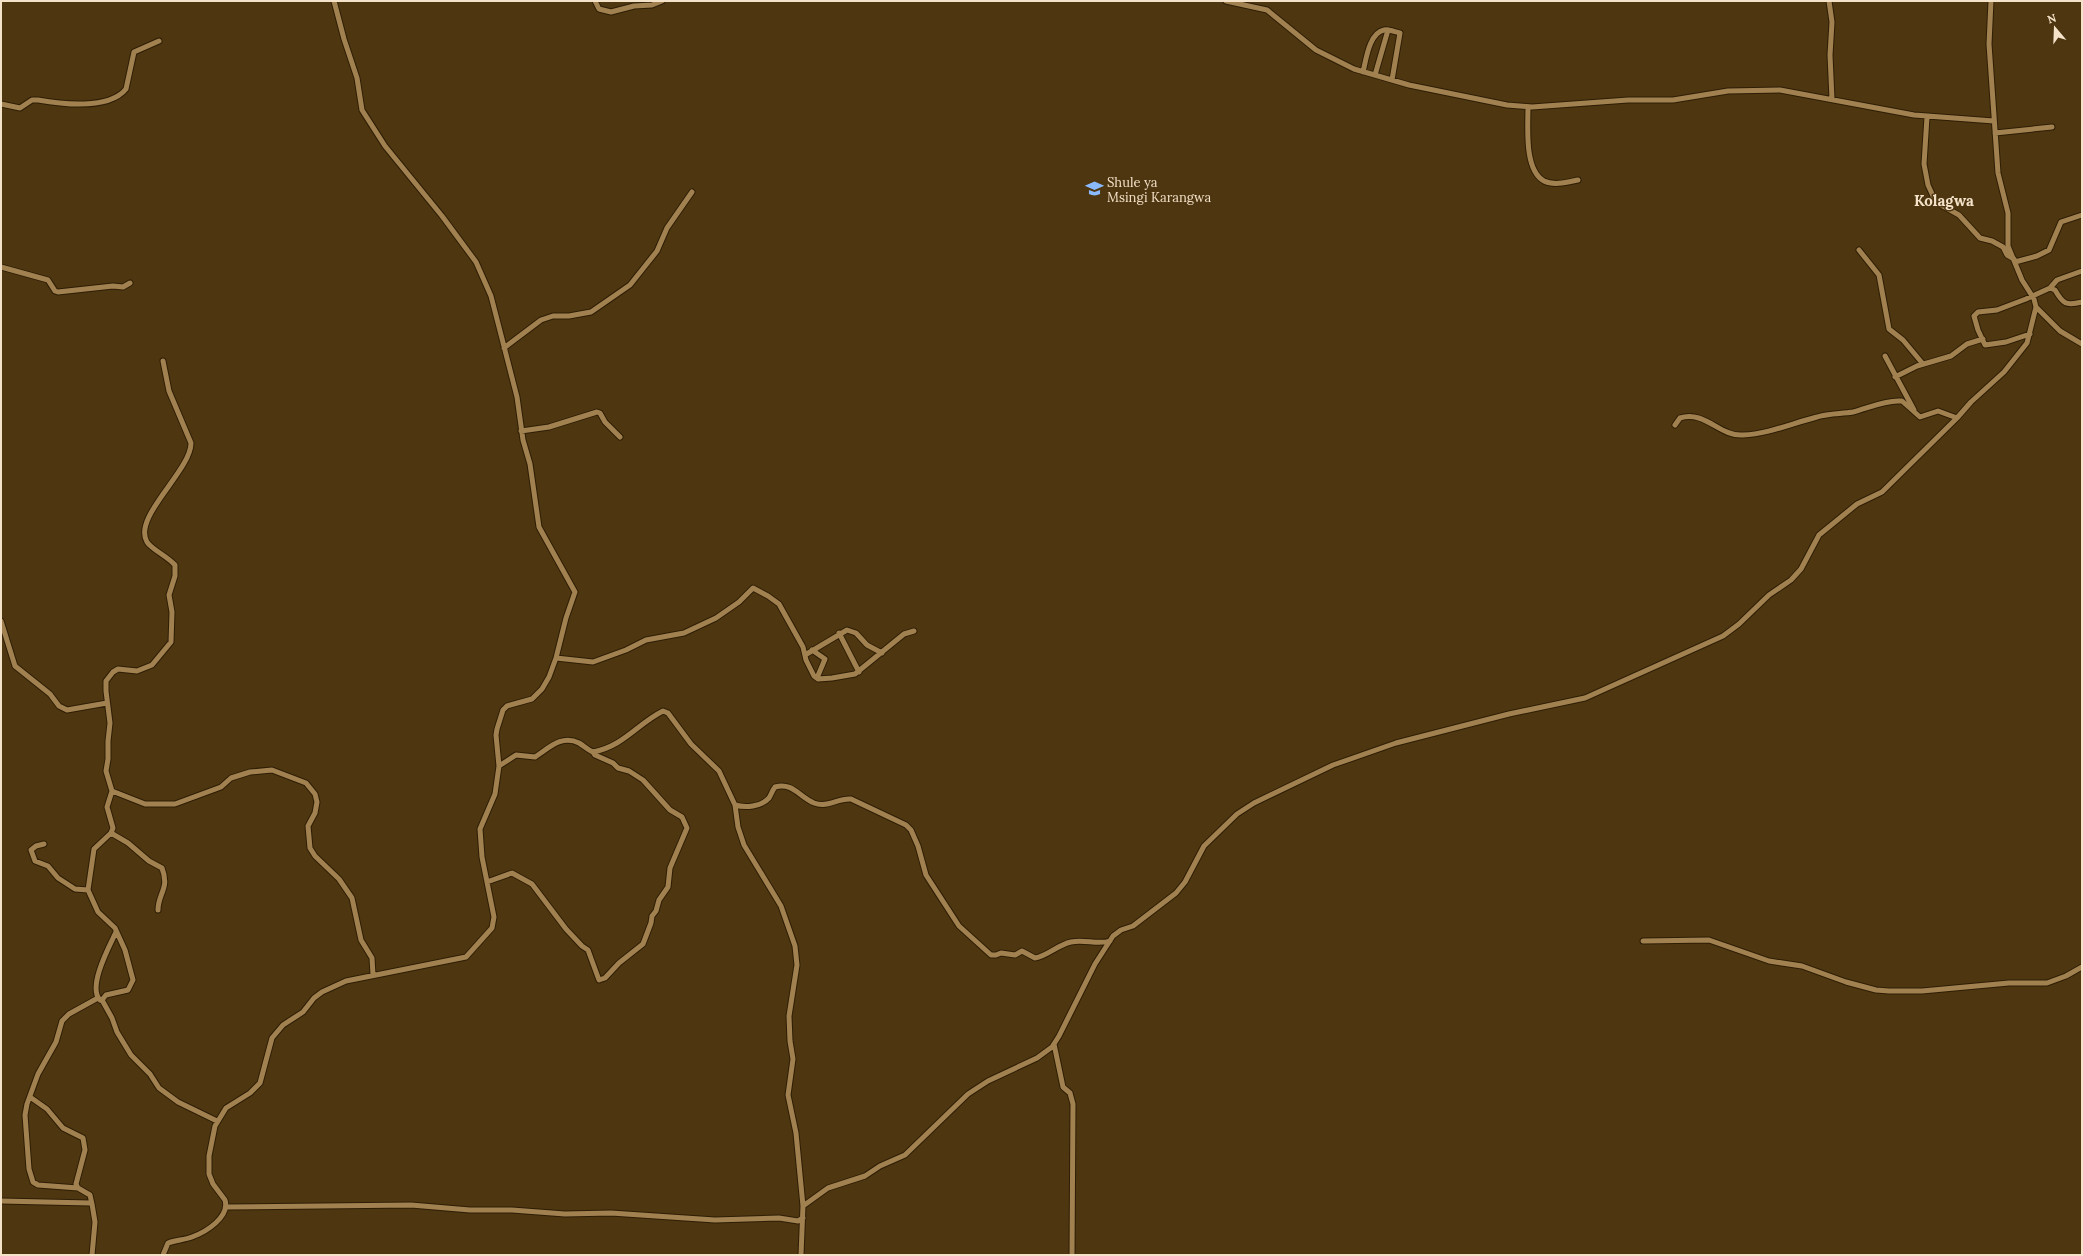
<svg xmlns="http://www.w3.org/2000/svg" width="2083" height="1256" viewBox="0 0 2083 1256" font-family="Lora,serif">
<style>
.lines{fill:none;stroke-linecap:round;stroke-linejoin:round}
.minor-casing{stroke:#2e1e05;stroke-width:7}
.minor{stroke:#a28151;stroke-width:5}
.labels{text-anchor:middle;stroke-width:3;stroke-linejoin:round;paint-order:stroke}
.poi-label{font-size:13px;fill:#f4e2c9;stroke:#4d3610;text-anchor:start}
.quarter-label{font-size:15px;font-weight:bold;fill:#f4e2c9;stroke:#4d3610}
</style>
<rect width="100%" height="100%" fill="#4d3610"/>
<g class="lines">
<defs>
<path id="minor" d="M 595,1 L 599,9 L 611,12 L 634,6 L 652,5 L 662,1
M 1226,1 L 1267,10 L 1316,50 L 1354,69 L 1409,85 L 1507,105 L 1532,107 L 1628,100 L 1673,100 L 1728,91 L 1780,90 L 1914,115 L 1994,121
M 1829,1 L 1832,22 L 1830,55 L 1832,99
M 1363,72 C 1366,60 1369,33 1384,30 C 1388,29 1395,32 1400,33 L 1392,80
M 1375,75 L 1388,30
M 1,104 L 20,108 L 32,100 L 38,100 C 61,104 109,110 126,89 L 134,52 L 159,41
M 1528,107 C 1528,127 1524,170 1544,181 C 1554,186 1568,182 1578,180
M 1927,117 L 1924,164 L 1928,185 L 1934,198 L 1941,205 L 1959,215 L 1980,238 L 1992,241 L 2003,247 L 2007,255 L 2014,259
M 1995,133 L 2052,127
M 1859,250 L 1879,275 L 1889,329 L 1903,340 L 1923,364
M 2015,262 L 2037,256 L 2049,250 L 2061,222 L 2082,215
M 1,267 L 48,280 L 55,291 L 58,292 L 113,286 L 123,287 L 130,283
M 2050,288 L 2055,290 C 2063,304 2066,306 2082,302
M 2036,307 L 2060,331 L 2082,344
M 2030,334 L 2006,342 L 1985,345 L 1978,330 L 1974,316 L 1978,312 L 1997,310 L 2026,299 L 2050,288 L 2057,280 L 2082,271
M 504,348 L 541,320 L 553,316 L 569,316 L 591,312 L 630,285 L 657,251 L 667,228 L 692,192
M 1885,356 L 1914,410
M 163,361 L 169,391 L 191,443 C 191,471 132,517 147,542 C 151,549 167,556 175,565 L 175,576 L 169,595 L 172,612 L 171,642 L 152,665 L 137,671 L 118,669 L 113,672 L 106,681 L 106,691 L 110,723 L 108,741 L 108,759 L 106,771 L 112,791 L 107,807 L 113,828 L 111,833 L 94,849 L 88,890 L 98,912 L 115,928 L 125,950 L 133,980 L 128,990 L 106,995 L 102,1000 L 112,1018 L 117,1032 L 131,1055 L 150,1074 L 159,1088 L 178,1102 L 217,1121
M 1895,377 L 1917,366 L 1951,356 L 1967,344 L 1983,339
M 1675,425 L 1680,418 C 1705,410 1720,437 1743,435 C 1768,434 1793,423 1817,417 C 1829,413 1841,414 1853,412 C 1868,408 1883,401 1898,401 L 1902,401 L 1920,417 L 1938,411 L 1957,418
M 521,431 L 549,427 L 597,412 L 600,413 L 605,422 L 620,437
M 1,621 L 15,666 L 50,694 L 59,706 L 67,710 L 107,703
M 839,633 L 859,672
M 812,650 L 825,659 L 817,678
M 805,655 L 847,630 L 856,633 L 867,645 L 882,653
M 556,658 L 593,662 L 626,650 L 646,640 L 684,633 L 716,618 L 739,602 L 753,588 L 768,596 L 779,604 L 803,647 L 806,660 L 814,676 L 818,679 L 832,678 L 855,674 L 904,634 L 914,631
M 499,766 L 516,755 L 535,757 C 548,749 561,734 579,743 C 584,746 588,750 593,752 C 624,746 637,724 663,711 L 668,713 L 691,744 L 719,771 L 735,805 L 738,827 L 744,845 L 781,906 L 795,946 L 797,965 L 789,1016 L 790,1041 L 793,1059 L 788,1095 L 796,1133 L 803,1206 L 801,1255
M 112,791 L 145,804 L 175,804 L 221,787 L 231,778 L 250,772 L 272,770 L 306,783 L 315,794 L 317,802 L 315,813 L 308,826 L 310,848 L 315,856 L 339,879 L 352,898 L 361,940 L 372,958 L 373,975
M 735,805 C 745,808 761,807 769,798 C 771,795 772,791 775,787 C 793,782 799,797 814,803 C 828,808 837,798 851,799 L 906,825 L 911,830 L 918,846 L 926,875 L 959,926 L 991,955 L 996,955 L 1001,953 L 1015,955 L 1022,951 L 1035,958 C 1048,956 1057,945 1071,942 C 1084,939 1098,945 1110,941
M 111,833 L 128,843 L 149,861 L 162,868 C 170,889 158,893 158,910
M 44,844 L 36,846 L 31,850 L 35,861 L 48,866 L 58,878 L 75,889 L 88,890
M 487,882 L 512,873 L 532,884 L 566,929 L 582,946 L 588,950 L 599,980 L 605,978 L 619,963 L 643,944 L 651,923 L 652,916 L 656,911 L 659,900 L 668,887 L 670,868 L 687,828 L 682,817 L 670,810 L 643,780 L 629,771 L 618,768 L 613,763 L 595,755 L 593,752
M 1643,941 L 1709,940 L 1769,961 L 1802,966 L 1846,982 L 1876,990 L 1889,991 L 1922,991 L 2009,983 L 2047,983 L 2066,976 L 2082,967
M 100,1000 C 87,987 110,945 116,932
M 1054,1044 L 1063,1087 L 1070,1093 L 1073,1104 L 1072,1255
M 30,1097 L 47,1109 L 63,1128 L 83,1138 L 85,1150 L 76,1184 L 78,1188 L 90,1195 L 92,1204
M 78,1188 L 38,1185 L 33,1182 L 29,1169 L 25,1115 L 27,1104 L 38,1074 L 56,1042 L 62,1021 L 69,1014 L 98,998
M 1,1201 L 90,1203 L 92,1204 L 95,1222 L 92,1255
M 803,1206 L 828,1188 L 865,1176 L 880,1166 L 905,1155 L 968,1094 L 988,1081 L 1037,1058 L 1052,1047 L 1059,1036 L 1095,964 L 1113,936 L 1121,930 L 1133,926 L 1176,893 L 1185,882 L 1204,846 L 1237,814 L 1254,803 L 1333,765 L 1396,743 L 1509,714 L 1585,698 L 1723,636 L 1739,624 L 1769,595 L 1791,580 L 1801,569 L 1819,535 L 1857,504 L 1882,492 L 1957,418 L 1971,402 L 2004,372 L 2027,343 L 2036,307 L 2034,299 L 2022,280 L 2008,246 L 2008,213 L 1998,173 L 1989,44 L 1991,1
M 226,1207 L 411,1205 L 470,1210 L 512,1210 L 565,1214 L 611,1213 L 715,1220 L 779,1218 L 798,1221 L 803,1218
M 163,1255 L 168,1243 C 176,1240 184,1240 192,1237 C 206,1232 230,1217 225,1200 L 213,1184 L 209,1174 L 209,1156 L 215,1126 L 226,1108 L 250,1093 L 260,1083 L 272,1038 L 283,1025 L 303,1012 L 314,998 L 322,992 L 346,981 L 466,957 L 492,928 L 494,917 L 482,857 L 480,829 L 495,794 L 499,766 L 496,735 L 497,729 L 503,710 L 507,706 L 532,699 L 542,689 L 549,677 L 556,658 L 566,618 L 575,592 L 539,527 L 530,464 L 523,440 L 517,397 L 491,296 L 476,262 L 442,216 L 385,146 L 362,110 L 357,78 L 344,39 L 334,1"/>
</defs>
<!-- minor casing -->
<use href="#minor" class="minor-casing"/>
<!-- minor -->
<use href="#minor" class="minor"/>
</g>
<!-- icons -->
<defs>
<symbol id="school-bare" viewBox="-9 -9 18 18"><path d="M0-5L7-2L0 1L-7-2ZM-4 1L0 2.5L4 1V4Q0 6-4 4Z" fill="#8abafc" stroke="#4d3610" stroke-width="2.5" paint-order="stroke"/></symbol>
</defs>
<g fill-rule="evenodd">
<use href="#school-bare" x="1082" y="176" width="25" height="25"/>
</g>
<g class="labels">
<!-- poi labels -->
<g class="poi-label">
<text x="1107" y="187">Shule ya<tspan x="1107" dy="15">Msingi Karangwa</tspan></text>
</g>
<!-- quarter labels -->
<g class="quarter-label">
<text x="1944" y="206">Kolagwa</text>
</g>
</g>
<!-- border -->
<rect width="2083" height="1256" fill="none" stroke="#f4e2c9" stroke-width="4"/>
<!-- north arrow -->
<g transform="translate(2055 28) rotate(341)" stroke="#4d3610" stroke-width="3" paint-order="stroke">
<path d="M0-3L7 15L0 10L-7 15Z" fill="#f4e2c9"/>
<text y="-6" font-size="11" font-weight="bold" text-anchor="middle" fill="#f4e2c9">N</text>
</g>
</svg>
